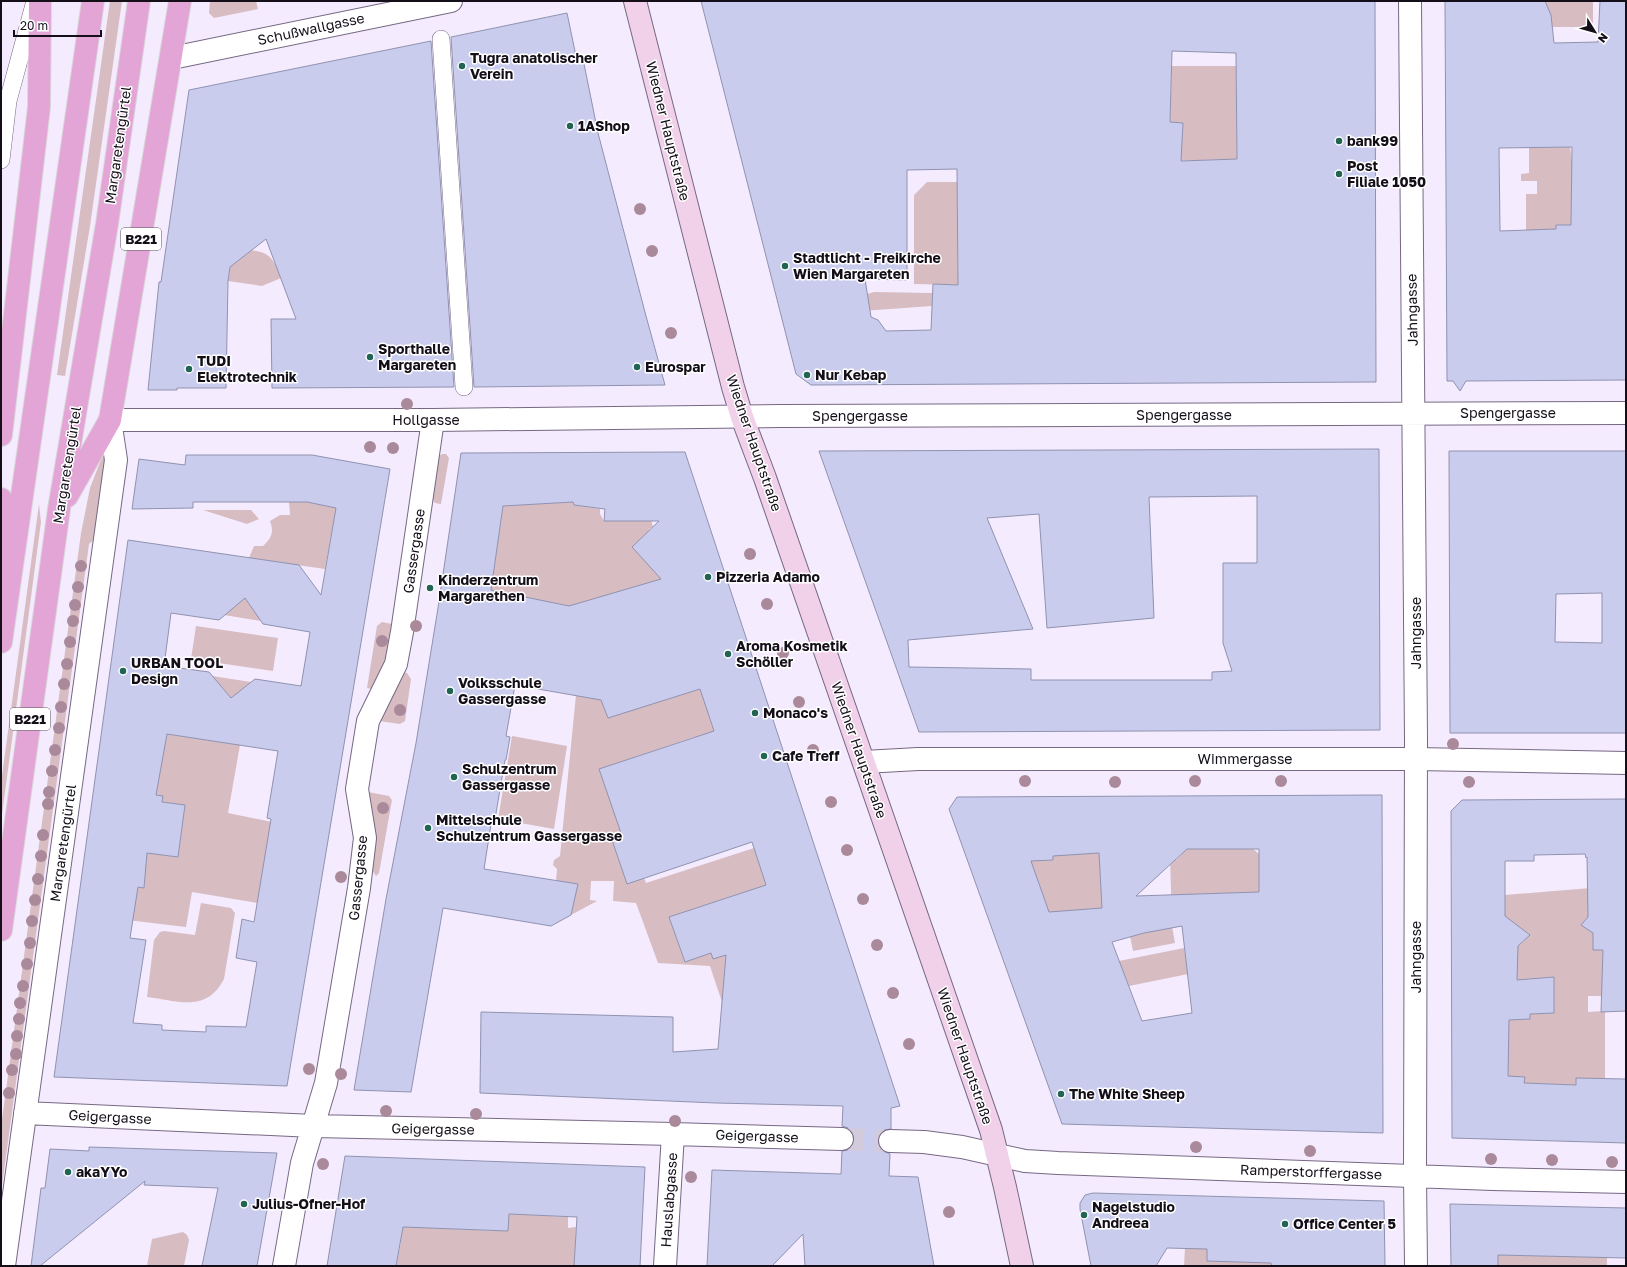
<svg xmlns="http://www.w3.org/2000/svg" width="1627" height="1267" viewBox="0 0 1627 1267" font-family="'Golos Text',sans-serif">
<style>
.green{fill:#d7bcc2}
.building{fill:#c9ccec;stroke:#8f92b0;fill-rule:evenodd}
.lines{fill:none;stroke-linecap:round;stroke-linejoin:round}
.street-tunnel{stroke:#d3cadc;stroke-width:22;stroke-dasharray:22 11;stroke-linecap:butt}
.lane-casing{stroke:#766883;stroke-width:18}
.street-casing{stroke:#766883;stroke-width:24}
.secondary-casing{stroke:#766883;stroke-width:24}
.primary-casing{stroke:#d9d8da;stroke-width:24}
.lane{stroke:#fff;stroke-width:17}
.street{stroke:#fff;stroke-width:22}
.secondary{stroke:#f1d1ea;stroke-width:22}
.primary{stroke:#e3a4d6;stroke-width:22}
.tree{fill:#aa8a9a}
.poi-dot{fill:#226454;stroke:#fff;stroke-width:1.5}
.labels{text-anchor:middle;stroke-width:3;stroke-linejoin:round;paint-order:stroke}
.shield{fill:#fff;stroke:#5a565d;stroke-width:1}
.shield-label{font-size:13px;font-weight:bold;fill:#140e18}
.street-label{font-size:14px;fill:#140e18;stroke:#fff}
.poi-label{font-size:14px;font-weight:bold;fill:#140e18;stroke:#fff;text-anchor:start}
</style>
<rect width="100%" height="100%" fill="#f5ebfe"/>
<!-- green -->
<path class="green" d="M 110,1 L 122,1 L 90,226 L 65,376 L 57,375 Z
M 210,1 L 256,1 L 258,9 L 214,18 L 209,13 Z
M 1545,1 L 1593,1 L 1593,27 L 1552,27 L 1551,15 Z
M 1172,66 L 1236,66 L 1237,159 L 1167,161 L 1182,138 L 1183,123 L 1170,122 Z
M 1570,147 L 1572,162 L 1571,225 L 1556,225 L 1556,271 L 1526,236 L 1526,194 L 1537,194 L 1537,181 L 1521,181 L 1521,174 L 1529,173 L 1529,148 Z
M 927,182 L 957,182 L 958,285 L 914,284 L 914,195 Z
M 243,249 C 268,252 272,254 281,278 L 262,286 L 228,281 L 231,262 Z
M 874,292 L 932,293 L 932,306 L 848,312 L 845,301 Z
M 442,454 L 446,454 L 449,458 L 441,504 L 435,503 L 432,499 L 438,457 Z
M 102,457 L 106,457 L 97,537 L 89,544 L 1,1193 L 1,1127 L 81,533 L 90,488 Z
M 289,502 L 307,502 L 340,508 L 335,514 L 325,569 L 249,558 L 254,546 L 263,546 C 272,538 274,532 270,521 L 280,515 L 290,515 Z
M 573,502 L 574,505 L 600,509 L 600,514 L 604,521 L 619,521 L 621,518 L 648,509 L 653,527 L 649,529 L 674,591 L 578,608 L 491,590 L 503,506 Z
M 39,504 L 41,522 L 1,822 L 1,783 Z
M 203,510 L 251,510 L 259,519 L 247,524 Z
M 238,580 L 261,621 L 224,615 Z
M 382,622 L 392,624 C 402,641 383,673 375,690 L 367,688 L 377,626 Z
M 196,626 L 278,638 L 273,671 L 191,659 Z
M 401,672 L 407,673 L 411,679 L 405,721 L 400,724 L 379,721 Z
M 695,674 L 715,714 L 709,717 L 712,726 L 718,725 L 725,746 L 694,737 L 600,769 L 614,812 L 668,821 L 612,840 L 627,884 L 644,878 L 646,883 L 754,848 L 757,856 L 761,855 L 776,901 L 745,892 L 669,917 L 685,962 L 711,953 L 713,959 L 770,933 L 735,1005 L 722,1002 L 710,966 L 658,963 L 636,903 L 613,901 L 614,881 L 591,881 L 590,900 L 597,901 L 571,915 L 556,881 L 557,869 L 553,865 L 554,860 L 560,856 L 576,695 L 592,676 L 608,717 L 681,695 Z
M 212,676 L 251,682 L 246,686 L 244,713 Z
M 153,732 L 240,745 L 228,813 L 277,823 L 257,903 L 192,892 L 186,927 L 127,920 L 138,887 L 144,888 L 145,880 L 132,851 L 178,857 L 185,805 L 162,802 L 163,796 L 156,795 Z
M 512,736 L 567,746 L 554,829 L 498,819 Z
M 368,792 L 389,796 L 392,800 L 379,873 L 376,876 L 370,867 Z
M 1177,849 L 1253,849 L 1259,854 L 1259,916 L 1249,918 L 1249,892 L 1213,894 L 1213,921 L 1220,921 L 1225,975 L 1216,977 L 1217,999 L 1226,998 L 1228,1007 L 1234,1006 L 1234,1072 L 1221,1072 L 1222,1040 L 1176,1039 L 1174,1071 L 1161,1071 L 1162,1018 L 1204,1011 L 1200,965 L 1187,966 L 1188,974 L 1129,986 L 1120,964 L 1115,965 L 1114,962 L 1184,948 L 1186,961 L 1199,960 L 1195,924 L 1172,926 L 1175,943 L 1133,951 L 1130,936 L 1172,926 L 1170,855 L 1176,860 L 1182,854 Z
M 1027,851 L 1042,861 L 1053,860 L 1053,851 L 1094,853 L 1113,852 L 1118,870 L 1100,875 L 1103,915 L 1052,922 Z
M 1603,887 L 1593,933 L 1593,950 L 1603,950 L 1602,973 L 1605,996 L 1588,996 L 1588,1012 L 1605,1011 L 1605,1079 L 1576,1078 L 1576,1085 L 1524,1083 L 1524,1078 L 1508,1083 L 1502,1020 L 1530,1019 L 1530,1014 L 1554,1013 L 1554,977 L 1508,981 L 1518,946 L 1525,940 L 1525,932 L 1505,926 L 1505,895 Z
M 201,903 L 231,908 L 235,913 L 224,979 C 206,1013 179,1001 147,997 L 154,940 L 160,932 L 164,931 L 195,935 Z
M 391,1213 L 429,1224 L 429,1228 L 499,1231 L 508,1230 L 509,1214 L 568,1217 L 568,1228 L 576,1227 L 574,1266 L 396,1266 L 401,1242 L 397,1242 Z
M 183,1232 L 187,1235 L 189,1240 L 184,1266 L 147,1266 L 152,1239 Z
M 1185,1248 L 1207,1248 L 1207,1261 L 1271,1263 L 1272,1266 L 1184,1266 Z
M 1498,1255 L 1607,1257 L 1607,1266 L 1498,1266 Z"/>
<!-- building -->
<path class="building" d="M 701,1 L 1375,1 L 1376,382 L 811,385 L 796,374 ZM 1172,51 L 1236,53 L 1237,159 L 1181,161 L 1183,123 L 1170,122 ZM 957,169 L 958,285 L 933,284 L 931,330 L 886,331 L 878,320 L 871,317 L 865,279 L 907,280 L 907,170 Z
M 1445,1 L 1545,1 L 1551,15 L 1554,43 L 1598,42 L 1600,1 L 1626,1 L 1626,380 L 1466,381 L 1460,391 L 1453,381 L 1447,381 ZM 1572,147 L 1571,225 L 1556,225 L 1556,229 L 1500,231 L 1499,148 Z
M 567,13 L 577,61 L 583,59 L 598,133 L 646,316 L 665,385 L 474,387 L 451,37 Z
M 431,41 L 454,387 L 272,388 L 271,319 L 296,319 L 266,239 L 230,267 L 228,281 L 226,388 L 177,388 L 177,390 L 148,390 L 159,282 L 161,282 L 189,90 Z
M 1379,449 L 1380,730 L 919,732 L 819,451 ZM 1257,496 L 1257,563 L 1223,563 L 1223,643 L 1232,671 L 1212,672 L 1212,680 L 1031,680 L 1031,669 L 909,667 L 908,640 L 1033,629 L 987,518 L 1039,514 L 1047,628 L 1154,618 L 1149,497 Z
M 1449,451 L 1626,451 L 1626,733 L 1450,733 ZM 1602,593 L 1602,643 L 1555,642 L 1556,594 Z
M 685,452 L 900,1106 L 891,1108 L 891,1129 L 884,1130 L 880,1134 L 878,1140 L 879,1147 L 883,1151 L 890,1154 L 889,1176 L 918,1177 L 934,1266 L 805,1266 L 803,1234 L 772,1266 L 707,1266 L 712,1170 L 841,1174 L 842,1151 L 848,1150 L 853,1145 L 854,1140 L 853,1133 L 848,1128 L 842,1126 L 843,1106 L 716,1103 L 480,1093 L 481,1012 L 673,1017 L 673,1052 L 718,1049 L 726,955 L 713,959 L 711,953 L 685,962 L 669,917 L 766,885 L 752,842 L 627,884 L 612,840 L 622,836 L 599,769 L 714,731 L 700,689 L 608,718 L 601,700 L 515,685 L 506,736 L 510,737 L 506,760 L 505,760 L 495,819 L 492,818 L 484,869 L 578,884 L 571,915 L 551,926 L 443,908 L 411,1092 L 354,1090 L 386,899 L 416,743 L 438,608 L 461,453 ZM 573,502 L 574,505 L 605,509 L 604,521 L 659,521 L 632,547 L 661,579 L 569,606 L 491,590 L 503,506 Z
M 186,455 L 312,455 L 390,469 L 287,1086 L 54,1077 L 128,540 L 299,565 L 321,595 L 336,508 L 307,502 L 193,502 L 193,508 L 132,509 L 139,459 L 185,465 ZM 245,598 L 263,624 L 310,632 L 301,686 L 255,679 L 231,698 L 209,672 L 164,666 L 171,613 L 219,620 ZM 167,734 L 278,751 L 267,818 L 271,819 L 254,922 L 242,919 L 236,958 L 257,962 L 246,1027 L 206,1026 L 206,1032 L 162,1030 L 162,1025 L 133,1023 L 146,940 L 130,938 L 138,887 L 144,888 L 147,853 L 178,857 L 185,805 L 162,802 L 163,796 L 156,795 Z
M 1382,795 L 1383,1133 L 1062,1124 L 949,809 L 957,797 ZM 1187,849 L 1259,849 L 1259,892 L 1136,896 ZM 1099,853 L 1102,908 L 1049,912 L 1031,861 L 1053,860 L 1053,856 ZM 1182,926 L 1192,1013 L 1142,1021 L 1112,942 L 1144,933 Z
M 1626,799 L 1626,1011 L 1601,1012 L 1603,950 L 1593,950 L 1593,933 L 1581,925 L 1588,917 L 1587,857 L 1586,858 L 1585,854 L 1534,855 L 1534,861 L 1505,861 L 1505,916 L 1530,935 L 1518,946 L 1517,980 L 1554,977 L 1554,1013 L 1530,1014 L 1530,1019 L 1509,1020 L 1508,1076 L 1525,1077 L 1524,1083 L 1576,1085 L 1576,1078 L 1626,1079 L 1626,1143 L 1452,1138 L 1451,811 L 1462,800 Z
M 89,1147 L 277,1153 L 257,1266 L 202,1266 L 218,1188 L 144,1185 L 145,1181 L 40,1266 L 31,1266 L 41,1188 L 45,1188 L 50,1149 L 89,1151 Z
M 345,1156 L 645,1167 L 640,1266 L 574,1266 L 577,1217 L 509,1214 L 508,1231 L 403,1227 L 396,1266 L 327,1266 Z
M 1093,1193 L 1384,1201 L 1385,1266 L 1272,1266 L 1271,1263 L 1207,1261 L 1207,1249 L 1167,1248 L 1156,1266 L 1091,1266 L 1080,1209 L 1080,1203 L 1085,1195 Z
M 1450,1204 L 1626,1208 L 1626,1258 L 1498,1255 L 1498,1266 L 1451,1266 Z"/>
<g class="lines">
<!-- street-tunnel -->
<path class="street-tunnel" d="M 842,1139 L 890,1141"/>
<defs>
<path id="lane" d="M 441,39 L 464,387
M 1,160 L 8,101 L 35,1"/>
<path id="street" d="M 1410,1 L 1416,739 L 1415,1176 L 1416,1266
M 172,58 L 451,1
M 864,762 L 918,759 L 1416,759 L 1626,763
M 25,1113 L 314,1126 L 673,1134 L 842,1139
M 890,1141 L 924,1142 L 962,1147 L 1025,1161 L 1058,1163 L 1493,1179 L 1626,1182
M 4,1266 L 116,460 L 110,420 L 433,420 L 781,416 L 1626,413
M 284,1266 L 302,1163 L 326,1083 L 359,888 L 365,838 L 357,789 L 368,721 L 396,664 L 402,632 L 433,420
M 665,1266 L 673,1134"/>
<path id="secondary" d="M 635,1 L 733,387 L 742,417 L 765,478 L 991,1130 L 1005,1187 L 1022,1266"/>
<path id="primary" d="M 1,435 L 39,107 L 40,1
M 67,496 L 110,420 L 180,1
M 1,499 L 2,562
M 1,642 L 93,1
M 1,930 L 59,509 L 107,224 L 139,1"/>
</defs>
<!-- lane casing -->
<use href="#lane" class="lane-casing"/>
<!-- street casing -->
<use href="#street" class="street-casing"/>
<!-- secondary casing -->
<use href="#secondary" class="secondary-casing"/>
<!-- primary casing -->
<use href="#primary" class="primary-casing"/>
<!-- lane -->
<use href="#lane" class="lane"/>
<!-- street -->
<use href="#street" class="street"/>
<!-- secondary -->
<use href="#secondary" class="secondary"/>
<!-- primary -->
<use href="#primary" class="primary"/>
</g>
<!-- trees -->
<g class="tree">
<circle cx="640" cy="209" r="6"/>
<circle cx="652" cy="251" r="6"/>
<circle cx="671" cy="333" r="6"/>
<circle cx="407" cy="404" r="6"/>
<circle cx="370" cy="447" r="6"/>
<circle cx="393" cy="448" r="6"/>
<circle cx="750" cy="554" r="6"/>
<circle cx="81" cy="566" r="6"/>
<circle cx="78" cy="587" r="6"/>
<circle cx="767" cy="604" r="6"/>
<circle cx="75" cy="605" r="6"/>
<circle cx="73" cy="621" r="6"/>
<circle cx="416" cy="626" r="6"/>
<circle cx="382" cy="641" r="6"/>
<circle cx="70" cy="642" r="6"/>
<circle cx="783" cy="653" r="6"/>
<circle cx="67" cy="664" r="6"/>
<circle cx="64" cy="684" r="6"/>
<circle cx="799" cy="702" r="6"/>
<circle cx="61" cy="707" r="6"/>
<circle cx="400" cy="710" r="6"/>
<circle cx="59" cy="728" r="6"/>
<circle cx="1453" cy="744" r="6"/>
<circle cx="55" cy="750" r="6"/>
<circle cx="813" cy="750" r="6"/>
<circle cx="52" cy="771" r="6"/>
<circle cx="1025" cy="781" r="6"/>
<circle cx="1195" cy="781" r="6"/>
<circle cx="1281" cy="781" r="6"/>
<circle cx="1115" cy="782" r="6"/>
<circle cx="1469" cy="782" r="6"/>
<circle cx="49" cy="792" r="6"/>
<circle cx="831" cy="802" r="6"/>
<circle cx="48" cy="804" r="6"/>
<circle cx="383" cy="808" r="6"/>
<circle cx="43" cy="835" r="6"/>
<circle cx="847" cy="850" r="6"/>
<circle cx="41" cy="856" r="6"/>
<circle cx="341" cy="877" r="6"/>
<circle cx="38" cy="879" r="6"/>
<circle cx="863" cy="899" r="6"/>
<circle cx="35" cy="900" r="6"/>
<circle cx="32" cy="921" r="6"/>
<circle cx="30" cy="943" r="6"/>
<circle cx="877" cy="945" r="6"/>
<circle cx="27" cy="964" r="6"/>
<circle cx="23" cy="986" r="6"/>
<circle cx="893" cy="993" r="6"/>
<circle cx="20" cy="1003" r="6"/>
<circle cx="19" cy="1019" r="6"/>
<circle cx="17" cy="1036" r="6"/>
<circle cx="909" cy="1044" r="6"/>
<circle cx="16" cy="1054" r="6"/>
<circle cx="309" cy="1069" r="6"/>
<circle cx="12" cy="1070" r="6"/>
<circle cx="341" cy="1074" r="6"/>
<circle cx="9" cy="1093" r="6"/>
<circle cx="386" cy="1111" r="6"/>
<circle cx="476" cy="1114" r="6"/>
<circle cx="675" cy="1121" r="6"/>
<circle cx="1196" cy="1147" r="6"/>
<circle cx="1310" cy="1151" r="6"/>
<circle cx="1491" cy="1159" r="6"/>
<circle cx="1552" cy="1160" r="6"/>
<circle cx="1612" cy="1162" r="6"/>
<circle cx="323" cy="1164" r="6"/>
<circle cx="691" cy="1177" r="6"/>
<circle cx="949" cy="1212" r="6"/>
</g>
<!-- markers -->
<g class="poi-dot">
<circle cx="462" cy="66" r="4"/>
<circle cx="570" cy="126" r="4"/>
<circle cx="1339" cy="141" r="4"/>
<circle cx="1339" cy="174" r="4"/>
<circle cx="785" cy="266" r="4"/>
<circle cx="370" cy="357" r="4"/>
<circle cx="637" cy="367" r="4"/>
<circle cx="189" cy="369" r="4"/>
<circle cx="807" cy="375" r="4"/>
<circle cx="708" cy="577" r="4"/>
<circle cx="430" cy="588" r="4"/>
<circle cx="728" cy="654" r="4"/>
<circle cx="123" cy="671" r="4"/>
<circle cx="450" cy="691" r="4"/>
<circle cx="755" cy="713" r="4"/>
<circle cx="764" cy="756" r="4"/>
<circle cx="454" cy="777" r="4"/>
<circle cx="428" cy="828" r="4"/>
<circle cx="1061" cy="1094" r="4"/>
<circle cx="68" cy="1172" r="4"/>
<circle cx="244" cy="1204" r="4"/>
<circle cx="1084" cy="1215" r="4"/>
<circle cx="1285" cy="1224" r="4"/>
</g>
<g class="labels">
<!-- shield labels -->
<g class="shield">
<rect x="121" y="228" width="40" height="22" rx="3"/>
<rect x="10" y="708" width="40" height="22" rx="3"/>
</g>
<g class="shield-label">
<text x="141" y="244">B221</text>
<text x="30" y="724">B221</text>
</g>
<!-- street labels -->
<g class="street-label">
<text transform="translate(311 29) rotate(-12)" y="5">Schußwallgasse</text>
<text transform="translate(668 131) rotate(76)" y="5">Wiedner Hauptstraße</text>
<text transform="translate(118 145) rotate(-82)" y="5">Margaretengürtel</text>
<text transform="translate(1412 310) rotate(-91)" y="5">Jahngasse</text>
<text x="1508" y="418">Spengergasse</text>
<text x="1184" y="420">Spengergasse</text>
<text x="860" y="421">Spengergasse</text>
<text x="426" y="425">Hollgasse</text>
<text transform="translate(754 443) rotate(71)" y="5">Wiedner Hauptstraße</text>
<text transform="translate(67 465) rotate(-81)" y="5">Margaretengürtel</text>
<text transform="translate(414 551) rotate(-82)" y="5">Gassergasse</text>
<text transform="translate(1416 633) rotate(-90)" y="5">Jahngasse</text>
<text transform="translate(859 750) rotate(71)" y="5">Wiedner Hauptstraße</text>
<text x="1245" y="764">Wimmergasse</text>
<text transform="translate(63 843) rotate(-82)" y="5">Margaretengürtel</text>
<text transform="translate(358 878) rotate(-84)" y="5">Gassergasse</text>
<text transform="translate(1416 957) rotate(-90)" y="5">Jahngasse</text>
<text transform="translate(965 1056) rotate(71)" y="5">Wiedner Hauptstraße</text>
<text transform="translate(110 1117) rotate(3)" y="5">Geigergasse</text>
<text transform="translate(433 1129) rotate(1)" y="5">Geigergasse</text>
<text transform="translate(757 1136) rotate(2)" y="5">Geigergasse</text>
<text transform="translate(1311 1172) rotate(2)" y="5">Ramperstorffergasse</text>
<text transform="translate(669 1200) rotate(-86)" y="5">Hauslabgasse</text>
</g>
<!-- poi labels -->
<g class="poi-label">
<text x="470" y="63">Tugra anatolischer<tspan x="470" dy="16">Verein</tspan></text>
<text x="578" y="131">1AShop</text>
<text x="1347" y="146">bank99</text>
<text x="1347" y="171">Post<tspan x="1347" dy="16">Filiale 1050</tspan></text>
<text x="793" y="263">Stadtlicht - Freikirche<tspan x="793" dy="16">Wien Margareten</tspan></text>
<text x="378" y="354">Sporthalle<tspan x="378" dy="16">Margareten</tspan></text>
<text x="197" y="366">TUDI<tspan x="197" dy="16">Elektrotechnik</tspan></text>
<text x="645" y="372">Eurospar</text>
<text x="815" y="380">Nur Kebap</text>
<text x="716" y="582">Pizzeria Adamo</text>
<text x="438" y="585">Kinderzentrum<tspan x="438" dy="16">Margarethen</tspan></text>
<text x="736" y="651">Aroma Kosmetik<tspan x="736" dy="16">Schöller</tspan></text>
<text x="131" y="668">URBAN TOOL<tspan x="131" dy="16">Design</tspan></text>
<text x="458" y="688">Volksschule<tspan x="458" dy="16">Gassergasse</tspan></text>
<text x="763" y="718">Monaco's</text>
<text x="772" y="761">Cafe Treff</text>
<text x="462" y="774">Schulzentrum<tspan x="462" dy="16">Gassergasse</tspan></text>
<text x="436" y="825">Mittelschule<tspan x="436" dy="16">Schulzentrum Gassergasse</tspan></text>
<text x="1069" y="1099">The White Sheep</text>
<text x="76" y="1177">akaYYo</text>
<text x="252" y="1209">Julius-Ofner-Hof</text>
<text x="1092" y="1212">Nagelstudio<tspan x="1092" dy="16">Andreea</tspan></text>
<text x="1293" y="1229">Office Center 5</text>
</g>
</g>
<!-- border -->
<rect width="1627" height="1267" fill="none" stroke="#140e18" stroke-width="4"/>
<!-- north arrow -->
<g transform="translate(1595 32) rotate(127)" stroke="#ffffff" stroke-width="3" paint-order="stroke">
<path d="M0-3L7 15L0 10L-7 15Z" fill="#140e18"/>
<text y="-6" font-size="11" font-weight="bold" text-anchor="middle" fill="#140e18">N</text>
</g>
<!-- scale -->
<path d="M14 30v6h87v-6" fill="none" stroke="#140e18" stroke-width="2"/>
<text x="20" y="30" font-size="12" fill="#140e18" stroke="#ffffff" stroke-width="3" paint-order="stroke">20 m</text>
</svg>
